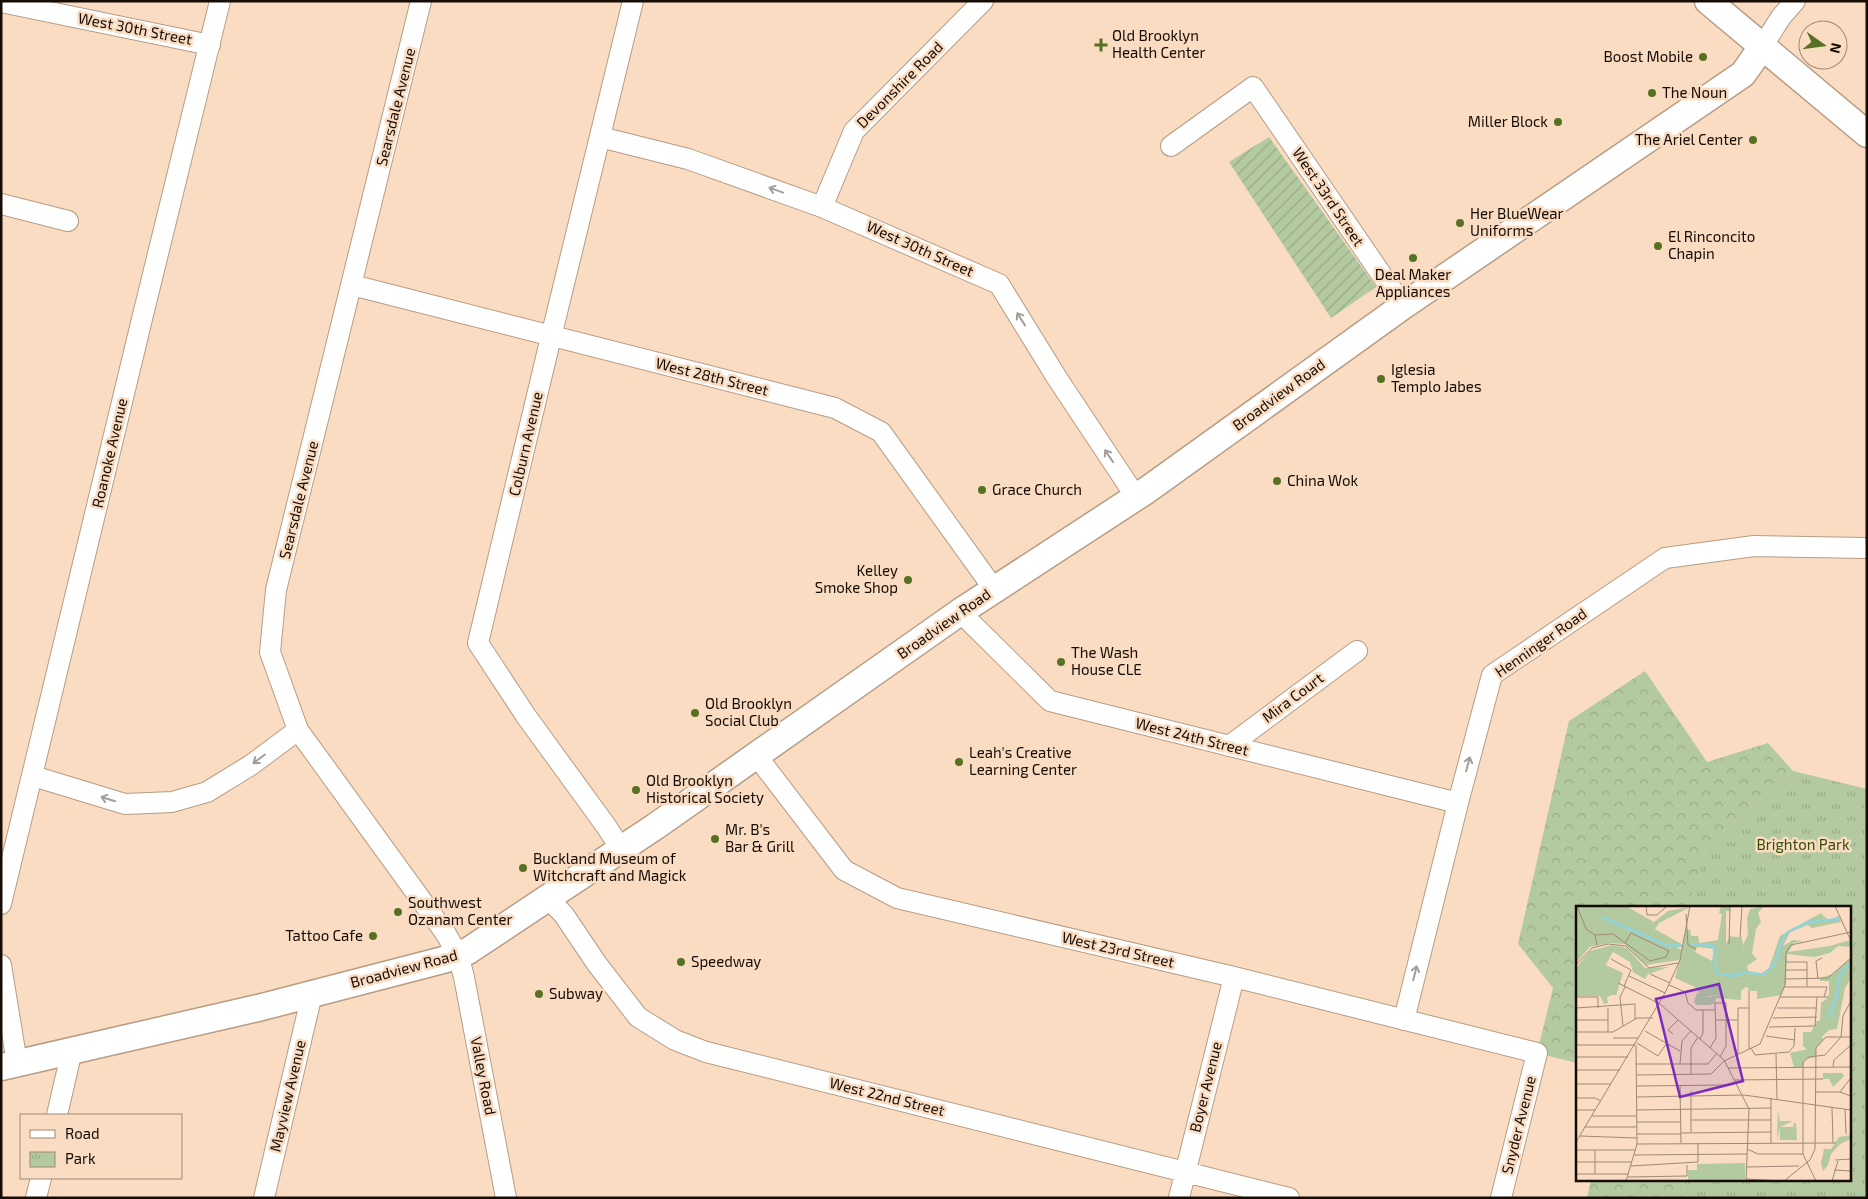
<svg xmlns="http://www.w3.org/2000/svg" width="1868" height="1199" viewBox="0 0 1868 1199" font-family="'Exo 2',sans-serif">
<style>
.forest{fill:url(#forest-crowns)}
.park{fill:url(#park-tufts)}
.garden{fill:url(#garden-furrows)}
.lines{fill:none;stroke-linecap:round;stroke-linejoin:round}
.minor-casing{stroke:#b79c84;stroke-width:22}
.major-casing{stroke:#b79c84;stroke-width:29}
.minor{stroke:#fff;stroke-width:20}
.major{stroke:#fff;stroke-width:26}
.oneway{stroke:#a29e9b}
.poi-dot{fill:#577022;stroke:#f9dcc2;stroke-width:2}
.labels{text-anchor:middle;stroke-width:5;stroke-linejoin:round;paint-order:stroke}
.street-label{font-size:15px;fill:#160c05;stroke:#f9dcc2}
.poi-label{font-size:15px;fill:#160c05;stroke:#f9dcc2;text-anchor:start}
.park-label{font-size:15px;fill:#314e07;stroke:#f9dcc2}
.inset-river{fill:none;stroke:#90d4dd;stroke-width:2.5}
.inset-road{fill:none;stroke:#9e8976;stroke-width:1}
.view{fill:#7b2cbf;fill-opacity:0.15;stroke:#7b2cbf;stroke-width:2.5}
.inset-edge{fill:none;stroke:#160c05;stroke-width:2.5}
</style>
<defs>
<pattern id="forest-crowns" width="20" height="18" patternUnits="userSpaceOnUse" patternTransform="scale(1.25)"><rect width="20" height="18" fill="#b3c99f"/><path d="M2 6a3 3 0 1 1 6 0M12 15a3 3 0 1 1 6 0" fill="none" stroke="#99ab87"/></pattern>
<pattern id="park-tufts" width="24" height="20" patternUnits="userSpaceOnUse" patternTransform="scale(1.25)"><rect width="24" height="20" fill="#b3c99f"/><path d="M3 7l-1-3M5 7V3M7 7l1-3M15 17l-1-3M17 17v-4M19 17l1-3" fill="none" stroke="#99ab87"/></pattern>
<pattern id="garden-furrows" width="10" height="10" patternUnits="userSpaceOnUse" patternTransform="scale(1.25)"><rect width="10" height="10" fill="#b3c99f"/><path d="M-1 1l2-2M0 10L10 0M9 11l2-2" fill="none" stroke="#99ab87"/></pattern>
</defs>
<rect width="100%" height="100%" fill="#f9dcc2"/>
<!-- forest -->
<path class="forest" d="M 1645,671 L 1707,762 L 1768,743 L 1793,771 L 1708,845 L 1688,908 L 1577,908 L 1577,1063 L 1537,1053 L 1553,988 L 1518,944 L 1569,721 Z
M 1591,1180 L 1686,1180 L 1681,1198 L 1587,1198 Z"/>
<!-- park -->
<path class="park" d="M 1793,771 L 1867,789 L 1867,1198 L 1681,1198 L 1686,1180 L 1849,1180 L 1849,908 L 1688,908 L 1708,845 Z"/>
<!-- garden -->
<path class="garden" d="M 1269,137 L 1376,287 L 1331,318 L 1229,162 Z"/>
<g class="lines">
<defs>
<path id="minor" d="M 421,1 L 276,590 L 270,652 L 298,730 L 446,934 L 458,955 L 464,977 L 506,1198
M 1,2 L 210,45
M 1762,47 L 1781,17 L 1795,1
M 600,137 L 688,159 L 822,207 L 999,284 L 1057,378 L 1136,497
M 1171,146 L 1253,87 L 1403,306
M 1,204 L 68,221
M 822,207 L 854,131 L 983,1
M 352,285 L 835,408 L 881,432 L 994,589
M 960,612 L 1050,701 L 1458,803
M 1229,746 L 1357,651
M 756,755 L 844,870 L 897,898 L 1234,977 L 1537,1053 L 1501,1198
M 33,776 L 125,804 L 172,802 L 207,792 L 251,765 L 298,730
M 621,849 L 606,826 L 526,716 L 478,643 L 551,337 L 633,1
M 547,897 L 564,915 L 597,964 L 638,1017 L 675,1040 L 706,1052 L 1289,1198
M 1,904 L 142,319 L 220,1
M 1,965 L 17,1063
M 1404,1020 L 1458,803 L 1492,675 L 1665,558 L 1754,546 L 1867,548
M 57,1115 L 72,1050
M 36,1198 L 41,1178
M 264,1198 L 312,994
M 1179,1198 L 1234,977"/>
<path id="major" d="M 1708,1 L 1867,134
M 1,1067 L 258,1008 L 443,960 L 468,951 L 656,826 L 960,612 L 1147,490 L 1403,306 L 1743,74 L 1762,47"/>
</defs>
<!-- minor casing -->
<use href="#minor" class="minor-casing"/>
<!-- major casing -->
<use href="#major" class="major-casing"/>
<!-- minor -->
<use href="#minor" class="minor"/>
<!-- major -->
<use href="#major" class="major"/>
</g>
<!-- one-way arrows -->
<defs><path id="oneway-shaft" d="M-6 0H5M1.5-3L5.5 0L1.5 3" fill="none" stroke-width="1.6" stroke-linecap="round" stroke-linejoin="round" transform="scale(1.25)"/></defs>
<g class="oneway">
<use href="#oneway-shaft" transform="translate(776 190) rotate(-160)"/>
<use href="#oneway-shaft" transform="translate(1021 319) rotate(-122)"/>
<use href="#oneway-shaft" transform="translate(1109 456) rotate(-124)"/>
<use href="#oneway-shaft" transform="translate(259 759) rotate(143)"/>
<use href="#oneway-shaft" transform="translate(1468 764) rotate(-75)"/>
<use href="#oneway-shaft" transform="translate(108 799) rotate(-163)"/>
<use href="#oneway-shaft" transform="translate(1415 973) rotate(-76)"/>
</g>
<!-- markers -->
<g class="poi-dot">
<path d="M1098.5 37.5h5v5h5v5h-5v5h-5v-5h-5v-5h5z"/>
<circle cx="1703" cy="57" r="5"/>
<circle cx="1652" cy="93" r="5"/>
<circle cx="1558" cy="122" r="5"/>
<circle cx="1753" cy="140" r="5"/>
<circle cx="1460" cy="223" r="5"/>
<circle cx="1658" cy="246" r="5"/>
<circle cx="1413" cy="258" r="5"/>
<circle cx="1381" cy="379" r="5"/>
<circle cx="1277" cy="481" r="5"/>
<circle cx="982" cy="490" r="5"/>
<circle cx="908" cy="580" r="5"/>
<circle cx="1061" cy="662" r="5"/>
<circle cx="695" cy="713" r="5"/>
<circle cx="959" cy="762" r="5"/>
<circle cx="636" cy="790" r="5"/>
<circle cx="715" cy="839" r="5"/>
<circle cx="523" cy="868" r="5"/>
<circle cx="398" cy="912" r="5"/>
<circle cx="373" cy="936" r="5"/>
<circle cx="681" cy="962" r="5"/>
<circle cx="539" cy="994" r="5"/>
</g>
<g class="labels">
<!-- street labels -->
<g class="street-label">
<text transform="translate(135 29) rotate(11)" y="5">West 30th Street</text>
<text transform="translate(900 85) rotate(-45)" y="5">Devonshire Road</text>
<text transform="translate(396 107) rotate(-76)" y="5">Searsdale Avenue</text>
<text transform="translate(1328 197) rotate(56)" y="5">West 33rd Street</text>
<text transform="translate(920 249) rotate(24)" y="5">West 30th Street</text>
<text transform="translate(712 377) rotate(14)" y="5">West 28th Street</text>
<text transform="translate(1279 395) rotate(-36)" y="5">Broadview Road</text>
<text transform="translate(526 444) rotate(-77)" y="5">Colburn Avenue</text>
<text transform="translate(110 453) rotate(-77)" y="5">Roanoke Avenue</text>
<text transform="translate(299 500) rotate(-76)" y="5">Searsdale Avenue</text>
<text transform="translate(944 624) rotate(-35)" y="5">Broadview Road</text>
<text transform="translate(1541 643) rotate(-35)" y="5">Henninger Road</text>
<text transform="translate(1293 698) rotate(-37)" y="5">Mira Court</text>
<text transform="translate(1192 737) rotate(14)" y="5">West 24th Street</text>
<text transform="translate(1118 950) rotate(13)" y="5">West 23rd Street</text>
<text transform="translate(404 969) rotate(-15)" y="5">Broadview Road</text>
<text transform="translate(483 1076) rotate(79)" y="5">Valley Road</text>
<text transform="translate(1206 1087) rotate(-76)" y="5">Boyer Avenue</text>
<text transform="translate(288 1096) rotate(-77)" y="5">Mayview Avenue</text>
<text transform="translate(887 1097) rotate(14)" y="5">West 22nd Street</text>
<text transform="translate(1519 1125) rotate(-76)" y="5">Snyder Avenue</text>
</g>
<!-- poi labels -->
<g class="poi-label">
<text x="1112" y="41">Old Brooklyn<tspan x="1112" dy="17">Health Center</tspan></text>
<text x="1693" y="62" text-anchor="end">Boost Mobile</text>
<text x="1662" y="98">The Noun</text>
<text x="1548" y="127" text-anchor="end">Miller Block</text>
<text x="1743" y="145" text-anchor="end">The Ariel Center</text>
<text x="1470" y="219">Her BlueWear<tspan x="1470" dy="17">Uniforms</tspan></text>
<text x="1668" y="242">El Rinconcito<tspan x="1668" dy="17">Chapin</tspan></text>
<text x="1413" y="280" text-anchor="middle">Deal Maker<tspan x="1413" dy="17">Appliances</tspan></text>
<text x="1391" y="375">Iglesia<tspan x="1391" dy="17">Templo Jabes</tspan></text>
<text x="1287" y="486">China Wok</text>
<text x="992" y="495">Grace Church</text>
<text x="898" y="576" text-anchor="end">Kelley<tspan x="898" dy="17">Smoke Shop</tspan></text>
<text x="1071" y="658">The Wash<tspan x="1071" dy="17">House CLE</tspan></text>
<text x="705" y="709">Old Brooklyn<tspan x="705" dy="17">Social Club</tspan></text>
<text x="969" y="758">Leah's Creative<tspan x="969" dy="17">Learning Center</tspan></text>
<text x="646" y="786">Old Brooklyn<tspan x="646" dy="17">Historical Society</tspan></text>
<text x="725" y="835">Mr. B's<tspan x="725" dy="17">Bar &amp; Grill</tspan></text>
<text x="533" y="864">Buckland Museum of<tspan x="533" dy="17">Witchcraft and Magick</tspan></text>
<text x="408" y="908">Southwest<tspan x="408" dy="17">Ozanam Center</tspan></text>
<text x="363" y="941" text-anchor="end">Tattoo Cafe</text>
<text x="691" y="967">Speedway</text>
<text x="549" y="999">Subway</text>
</g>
<!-- park labels -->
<g class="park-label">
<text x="1803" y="850">Brighton Park</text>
</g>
</g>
<!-- overview -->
<g transform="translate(1576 906)">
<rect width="275" height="275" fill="#f9dcc2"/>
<path d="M 12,0 L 50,0 L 78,16 L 92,5 L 114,1 L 83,17 L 79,23 L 107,39 L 110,23 L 114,24 L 115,30 L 122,30 L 123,37 L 142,34 L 146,8 L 143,7 L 145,0 L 154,0 L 154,5 L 150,5 L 150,37 L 147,46 L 168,45 L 166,41 L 172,29 L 171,12 L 174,3 L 188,0 L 182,7 L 185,16 L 180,23 L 176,48 L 181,53 L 171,60 L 172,65 L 180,67 L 186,67 L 193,62 L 204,30 L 245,7 L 252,14 L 263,10 L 265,16 L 236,22 L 232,19 L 214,26 L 207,40 L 217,34 L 227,35 L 218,37 L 212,46 L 254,40 L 274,34 L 275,41 L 262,40 L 254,47 L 238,51 L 211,48 L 210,77 L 205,89 L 181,93 L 181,85 L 173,85 L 169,75 L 144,77 L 104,53 L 106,41 L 96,42 ZM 121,41 L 138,43 L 136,55 L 119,46 ZM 36,39 L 51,42 L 69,62 L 93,61 L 72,68 L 69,73 L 57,66 L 54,56 L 37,46 L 21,74 L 39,88 L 31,91 L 32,97 L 28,98 L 24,90 L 0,90 L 0,62 L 14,45 ZM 275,52 L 275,72 L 269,82 L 261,123 L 253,124 L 232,144 L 227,140 L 227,126 L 235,126 L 241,115 L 244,115 L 245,97 L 253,91 L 253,75 L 244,75 L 244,72 L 257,68 ZM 165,84 L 165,94 L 140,92 L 139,97 L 134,99 L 121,99 L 118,96 L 121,87 L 133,91 ZM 247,167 L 266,167 L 268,170 L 257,181 L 253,173 L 247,173 ZM 202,204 L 204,215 L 217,215 L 204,221 L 201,234 ZM 275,229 L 275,233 L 264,238 L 255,248 L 252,259 L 247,265 L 245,257 L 248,243 L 255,243 L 263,231 Z" fill="#b3c99f" fill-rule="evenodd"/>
<path d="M 30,59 L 47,67 L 40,90 L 21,74 L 19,67 ZM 169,257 L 169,275 L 112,275 L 112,264 L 121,264 L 121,258 Z" fill="#b3c99f"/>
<path d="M 0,0 L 14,0 L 106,44 L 103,54 L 70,59 L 49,38 L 33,37 L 14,41 L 0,57 ZM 154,30 L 166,32 L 168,49 L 146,46 ZM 104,53 L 144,77 L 169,75 L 173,79 L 163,86 L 126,91 L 119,81 L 99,72 ZM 242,129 L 248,133 L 240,142 L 240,151 L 229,153 L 227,161 L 218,161 L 214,147 L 232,143 Z" fill="#b3c99f"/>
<path d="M 218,217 L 220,217 L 221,234 L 204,234 L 204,221 L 217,221 Z" fill="#b3c99f"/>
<path class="inset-river" d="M 26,11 L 92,40 L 105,39M 115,38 L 138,40 L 139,62 L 143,68 L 158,70 L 171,66 L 188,69 L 198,58 L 207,32 L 212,26 L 232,16 L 263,13M 253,111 L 261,91 L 264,67 L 275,57"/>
<path class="inset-road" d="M 1,0 L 10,23 L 19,29 L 21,39M 70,0 L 71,9 L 81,9 L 91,0M 259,0 L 275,35M 110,8 L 112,39 L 120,43M 19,29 L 37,28 L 74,55 L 90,51 L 93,44M 164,32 L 166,0M 49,37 L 55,27 L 93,45M 153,38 L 154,0M 35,53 L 55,64 L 48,80M 210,56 L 231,56 L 231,81M 0,59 L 16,42 L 32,38 L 50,40 L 73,62 L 102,57M 210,64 L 231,64M 74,68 L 94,77M 53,70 L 89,87M 210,73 L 252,72 L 275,52M 242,73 L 240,55 L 246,52M 42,77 L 84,98M 93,79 L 109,86 L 112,97 L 120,104 L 139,104M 208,81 L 251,81 L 248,91M 173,85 L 173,143M 0,91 L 22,91 L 22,102M 204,91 L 253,91M 84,98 L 148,154 L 173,203 L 170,275M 0,102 L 59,98 L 59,113M 201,102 L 241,102M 197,112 L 241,111M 0,114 L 32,114M 139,114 L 162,114M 47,120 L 44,91 L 49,81M 193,121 L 239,120 L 241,91M 69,125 L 104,145M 0,126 L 37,126 L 61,112 L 77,112M 32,126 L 32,102M 97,128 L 92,124 L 102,114M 190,130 L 219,134M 37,132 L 62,132M 124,133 L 127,127 L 127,104M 61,137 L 82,150 L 90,138M 0,139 L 60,139M 134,142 L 140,132 L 139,97 L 150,97 L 150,140 L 144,151M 175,142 L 179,149 L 213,146 L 218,140 L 219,122M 162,148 L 162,102 L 173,102M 200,148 L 201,193M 0,151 L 52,151M 60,158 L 132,158 L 141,147M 104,158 L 106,135 L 115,125M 257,161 L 258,154 L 275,139M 152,162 L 275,161M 0,164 L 44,164M 61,169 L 135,168 L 148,155 L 184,138 L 209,79 L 210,47 L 215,39 L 275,26M 115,169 L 115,142 L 122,131M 158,174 L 247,173M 0,178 L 35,178M 61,180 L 152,179 L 160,176M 104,180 L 105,237M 115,185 L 115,226M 240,186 L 264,186 L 275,190M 264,186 L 274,173M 61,191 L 168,189 L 275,204M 0,192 L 19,192 L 25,195M 195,192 L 195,237M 256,201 L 257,237M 269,203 L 270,228M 0,204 L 19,204M 61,204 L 195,202M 16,210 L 61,210M 115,214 L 195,214M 61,216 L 104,216M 9,221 L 61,221M 105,227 L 195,226M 61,228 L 105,228M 4,230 L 61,232M 0,236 L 89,87 L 104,54 L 114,0M 61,238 L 260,237M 171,243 L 182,248 L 227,248M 0,244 L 60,244M 19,244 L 19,268M 58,249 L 171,248M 259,254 L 275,253M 0,256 L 55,256M 55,260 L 122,256 L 122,237M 170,261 L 223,260M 258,264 L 275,265M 0,268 L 52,268M 52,271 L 111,270 L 111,259M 170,273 L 207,275M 50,275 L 61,238 L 60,140M 208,275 L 234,254 L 239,243 L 240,142 L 250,131 L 275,131M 240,275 L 227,248 L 227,156 L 233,151 L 249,149 L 265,131 L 267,110 L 275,95M 256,275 L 262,255"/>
<path class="view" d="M 143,78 L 167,175 L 104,191 L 80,93 Z"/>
<rect width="275" height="275" class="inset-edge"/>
</g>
<!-- border -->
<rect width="1868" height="1199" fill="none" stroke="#160c05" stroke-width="5"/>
<!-- legend -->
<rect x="20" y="1114" width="162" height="65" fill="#f9dcc2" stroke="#9e8976"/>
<rect x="30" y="1130" width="25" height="8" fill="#ffffff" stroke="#9e8976"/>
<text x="65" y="1139" font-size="15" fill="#160c05">Road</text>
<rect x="30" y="1152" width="25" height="15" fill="url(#park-tufts)" stroke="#9e8976"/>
<text x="65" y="1164" font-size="15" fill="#160c05">Park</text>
<!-- north arrow -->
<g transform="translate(1823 45) rotate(104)"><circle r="24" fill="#f9dcc2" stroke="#9e8976"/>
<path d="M0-4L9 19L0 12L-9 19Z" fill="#577022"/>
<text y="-8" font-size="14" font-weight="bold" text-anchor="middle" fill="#160c05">N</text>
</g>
</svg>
